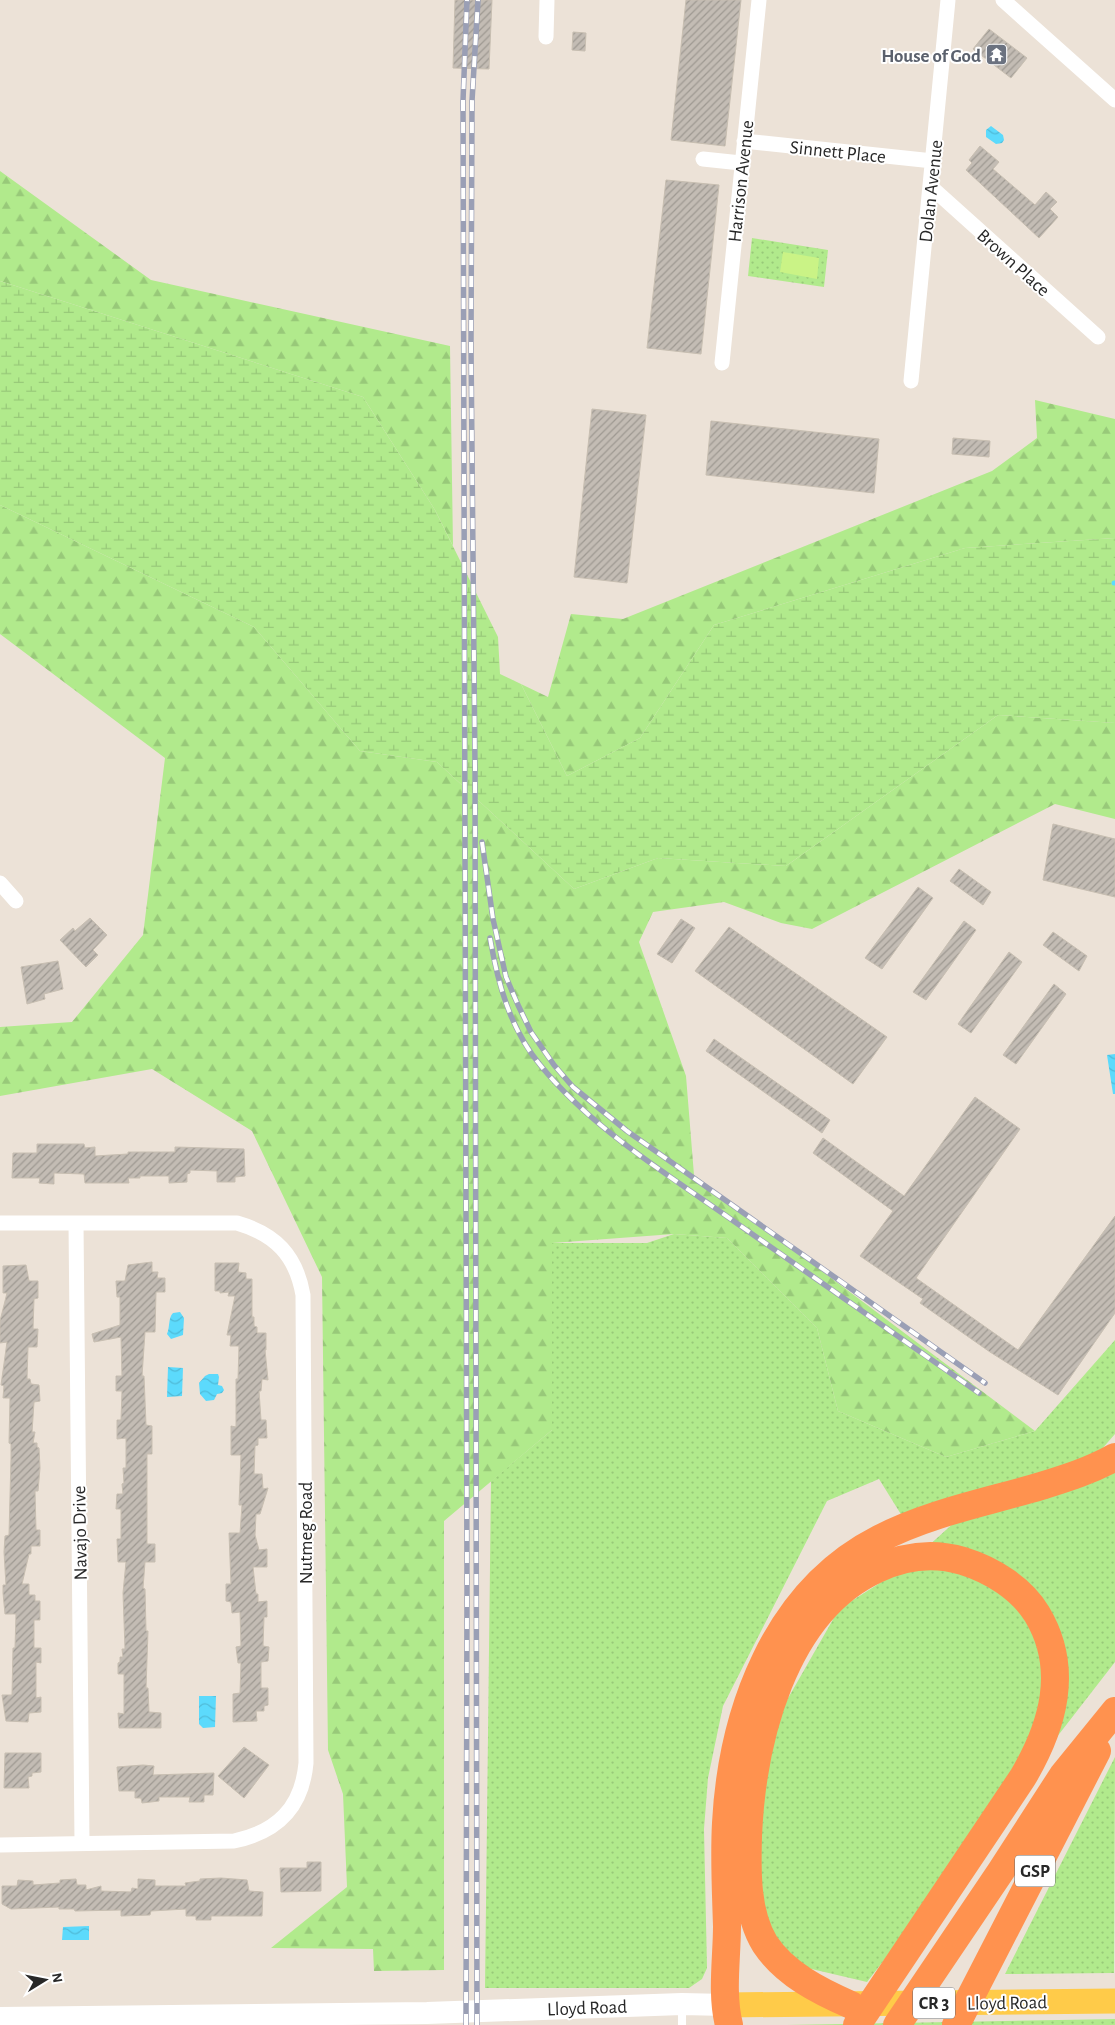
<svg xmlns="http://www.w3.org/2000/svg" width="1115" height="2025" viewBox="0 0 1115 2025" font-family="'Alegreya Sans',sans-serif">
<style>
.grass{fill:url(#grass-dots)}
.forest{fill:url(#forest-firs)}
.wetland{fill:url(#wetland-marsh)}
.pitch{fill:#caf386}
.water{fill:url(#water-waves)}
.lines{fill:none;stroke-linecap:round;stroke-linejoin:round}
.stream{stroke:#5cdafc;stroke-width:5}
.building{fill:url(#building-hatch);stroke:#c7beb1}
.lane{stroke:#fff;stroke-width:8}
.street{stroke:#fff;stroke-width:15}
.secondary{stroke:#fff;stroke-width:22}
.primary{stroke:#ffcb49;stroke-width:25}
.highway{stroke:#ff924f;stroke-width:28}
.rail-casing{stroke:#9a9fb5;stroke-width:5.5}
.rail{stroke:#fff;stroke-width:4;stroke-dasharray:11;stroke-linecap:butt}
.labels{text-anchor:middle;stroke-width:4;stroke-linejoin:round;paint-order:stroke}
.shield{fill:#fff;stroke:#686868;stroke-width:1}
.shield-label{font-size:18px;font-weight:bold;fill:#282828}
.worship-label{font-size:19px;font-weight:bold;fill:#5b616d;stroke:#fff;text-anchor:end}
.street-label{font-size:19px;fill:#282828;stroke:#fff}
</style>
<defs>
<pattern id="grass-dots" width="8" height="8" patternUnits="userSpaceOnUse" patternTransform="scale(1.25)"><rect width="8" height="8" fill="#b1ea8c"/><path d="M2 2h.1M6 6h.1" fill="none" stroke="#98c979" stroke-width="1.8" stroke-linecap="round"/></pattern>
<pattern id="forest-firs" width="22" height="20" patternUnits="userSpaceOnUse" patternTransform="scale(1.25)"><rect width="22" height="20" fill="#b1ea8c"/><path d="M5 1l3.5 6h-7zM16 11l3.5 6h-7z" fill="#98c979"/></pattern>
<pattern id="wetland-marsh" width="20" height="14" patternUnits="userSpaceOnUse" patternTransform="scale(1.25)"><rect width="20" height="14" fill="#b1ea8c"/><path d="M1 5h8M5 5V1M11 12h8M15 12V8" fill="none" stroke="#98c979"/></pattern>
<pattern id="water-waves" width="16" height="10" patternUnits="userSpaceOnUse" patternTransform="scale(1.25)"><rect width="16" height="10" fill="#5cdafc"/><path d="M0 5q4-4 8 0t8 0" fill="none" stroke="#50bbd8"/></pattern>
<pattern id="building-hatch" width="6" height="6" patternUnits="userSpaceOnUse" patternTransform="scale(1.25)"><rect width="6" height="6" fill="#c3bcb4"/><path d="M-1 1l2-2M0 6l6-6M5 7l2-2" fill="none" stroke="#9e9992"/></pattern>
</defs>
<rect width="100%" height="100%" fill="#ece2d7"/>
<!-- grass -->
<path class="grass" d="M 752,238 L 828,250 L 824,287 L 748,276 Z
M 674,1234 L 727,1238 L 817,1328 L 838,1411 L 946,1457 L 1035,1431 L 1115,1340 L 1115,1434 L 1087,1466 L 907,1524 L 879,1479 L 827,1501 L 723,1706 L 708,1778 L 704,1829 L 707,1968 L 702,1979 L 689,1988 L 485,1988 L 491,1481 L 552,1430 L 552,1243 L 647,1243 Z
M 1115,1470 L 1115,1662 L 867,1982 L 803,1967 L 769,1934 L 755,1860 L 775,1721 L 839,1609 L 905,1567 L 957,1520 Z
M 1115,1757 L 1114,1973 L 1005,1974 Z
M 1115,2019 L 1115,2025 L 786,2025 Z"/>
<!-- forest -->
<path class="forest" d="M 0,171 L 151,280 L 450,346 L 453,546 L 435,510 L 363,397 L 0,281 Z
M 1035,400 L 1115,419 L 1115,538 L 965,548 L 714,625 L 640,738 L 567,776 L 521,684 L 548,697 L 571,614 L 623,619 L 992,471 L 1037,438 Z
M 0,505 L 254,627 L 360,751 L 437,762 L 574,889 L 658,858 L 786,866 L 998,715 L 1115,723 L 1115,819 L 1055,804 L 812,929 L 781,923 L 724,902 L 653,912 L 639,942 L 686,1076 L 694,1175 L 1035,1431 L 946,1457 L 838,1411 L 817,1328 L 727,1238 L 674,1234 L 552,1243 L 552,1430 L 444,1521 L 444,1970 L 374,1971 L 373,1949 L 271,1948 L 347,1887 L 343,1794 L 328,1750 L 322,1277 L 252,1131 L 152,1069 L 0,1096 L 0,1027 L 72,1022 L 143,935 L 165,758 L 0,634 Z"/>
<!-- wetland -->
<path class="wetland" d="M 0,281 L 363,397 L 435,510 L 498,637 L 500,674 L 521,684 L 567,776 L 640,738 L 714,625 L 965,548 L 1115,538 L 1115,723 L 998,715 L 786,866 L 658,858 L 574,889 L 437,762 L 360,751 L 254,627 L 0,505 Z"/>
<!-- pitch -->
<path class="pitch" d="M 783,252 L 819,258 L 817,279 L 780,272 Z"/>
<!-- water -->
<path class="water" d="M 991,126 L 1003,135 L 1004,140 L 1002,143 L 996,144 L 986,137 L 986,130 Z
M 1115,1054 L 1115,1094 L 1113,1094 L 1107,1055 Z
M 180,1312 L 184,1318 L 183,1335 L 171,1339 L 167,1334 C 170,1328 168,1318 173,1313 Z
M 168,1367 L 183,1368 L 182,1396 L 167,1397 Z
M 209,1374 L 218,1374 L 219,1377 L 218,1385 L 222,1386 L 224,1390 L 222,1393 L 217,1394 L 214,1400 L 206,1401 L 200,1394 L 199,1383 L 205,1376 Z
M 199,1696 L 216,1696 L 215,1727 L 203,1728 L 199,1724 Z
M 89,1926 L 89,1940 L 62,1940 L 63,1927 Z"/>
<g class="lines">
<!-- stream -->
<path class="stream" d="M 1114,583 L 1115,583"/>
</g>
<!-- building -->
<path class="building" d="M 455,0 L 492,0 L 489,69 L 453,68 Z
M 686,0 L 741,0 L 725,146 L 671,140 Z
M 989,29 L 1027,58 L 1011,78 L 973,49 Z
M 573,32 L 586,33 L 585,51 L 572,50 Z
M 980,146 L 999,162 L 993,169 L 1035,205 L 1046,192 L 1057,202 L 1050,209 L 1058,217 L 1039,238 L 966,170 L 972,163 L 969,160 Z
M 666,180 L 719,185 L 701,354 L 647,348 Z
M 592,409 L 646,415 L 627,583 L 574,577 Z
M 711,421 L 879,439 L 874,493 L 706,475 Z
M 953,438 L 990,441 L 989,457 L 952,454 Z
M 1053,824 L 1115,839 L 1115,897 L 1043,880 Z
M 959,869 L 991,892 L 983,905 L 950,881 Z
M 918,887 L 933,898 L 882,969 L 865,958 Z
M 90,918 L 107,935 L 93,950 L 98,955 L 86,967 L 60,940 L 73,928 L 75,931 Z
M 681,919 L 695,928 L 672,963 L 657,954 Z
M 964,921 L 976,930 L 926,1000 L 913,992 Z
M 729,927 L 887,1037 L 853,1084 L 695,971 Z
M 1053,932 L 1087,956 L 1079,971 L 1043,945 Z
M 1009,952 L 1022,962 L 971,1033 L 958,1024 Z
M 58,961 L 63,989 L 44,994 L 45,999 L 27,1004 L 21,967 Z
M 1054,984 L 1066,994 L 1016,1064 L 1003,1055 Z
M 714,1039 L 830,1120 L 822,1133 L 706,1051 Z
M 975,1097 L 1020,1129 L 916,1278 L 1018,1350 L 1115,1216 L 1115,1313 L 1058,1395 L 990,1352 L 920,1303 L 923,1299 L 860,1256 L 893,1211 L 813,1153 L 823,1138 L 904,1196 Z
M 37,1144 L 84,1144 L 85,1148 L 95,1147 L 95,1156 L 128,1154 L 128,1152 L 175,1152 L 175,1147 L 244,1149 L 245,1176 L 235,1177 L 235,1182 L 217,1182 L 217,1171 L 190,1170 L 190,1173 L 187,1174 L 187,1182 L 169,1183 L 169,1176 L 140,1176 L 140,1178 L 128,1178 L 129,1183 L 85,1183 L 84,1174 L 54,1173 L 54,1184 L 39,1183 L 40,1178 L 12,1178 L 13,1153 L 37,1153 Z
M 152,1262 L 152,1272 L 158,1272 L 157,1278 L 165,1278 L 165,1292 L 156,1292 L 155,1332 L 145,1332 L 142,1376 L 144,1376 L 146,1425 L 152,1426 L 152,1454 L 147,1454 L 147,1544 L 155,1544 L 155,1562 L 145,1562 L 143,1588 L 145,1589 L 146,1631 L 148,1631 L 146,1688 L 148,1688 L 149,1712 L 161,1713 L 161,1728 L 119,1728 L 118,1713 L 124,1714 L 124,1674 L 118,1674 L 118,1663 L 120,1662 L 120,1657 L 123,1657 L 122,1649 L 125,1649 L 123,1593 L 126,1562 L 118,1562 L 117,1539 L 121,1539 L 121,1509 L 116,1509 L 117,1494 L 123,1494 L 122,1484 L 124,1483 L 123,1468 L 126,1468 L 126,1438 L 117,1439 L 117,1420 L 121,1420 L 122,1391 L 116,1391 L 116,1376 L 122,1376 L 121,1337 L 94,1342 L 92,1334 L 120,1325 L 120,1297 L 117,1297 L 116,1281 L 125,1281 L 128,1265 Z
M 215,1263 L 239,1263 L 238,1272 L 246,1273 L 246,1279 L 252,1279 L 252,1317 L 254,1317 L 254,1326 L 257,1327 L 257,1333 L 266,1333 L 266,1350 L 265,1350 L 268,1380 L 262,1379 L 261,1391 L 259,1391 L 261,1420 L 266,1420 L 267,1438 L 258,1438 L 258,1445 L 255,1446 L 254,1474 L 262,1474 L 263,1489 L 268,1488 L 260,1514 L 256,1514 L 255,1535 L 259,1550 L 267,1549 L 267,1567 L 253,1567 L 256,1594 L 258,1594 L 258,1602 L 267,1601 L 267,1617 L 264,1617 L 263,1646 L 269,1647 L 268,1661 L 261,1662 L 261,1688 L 268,1688 L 268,1705 L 264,1706 L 264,1711 L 256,1711 L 257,1721 L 233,1722 L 233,1694 L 240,1693 L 241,1663 L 238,1663 L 236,1647 L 241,1646 L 240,1612 L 232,1613 L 231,1602 L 226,1601 L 226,1584 L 231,1584 L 229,1533 L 240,1533 L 242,1505 L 239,1505 L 241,1455 L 231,1455 L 231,1426 L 236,1427 L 236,1379 L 238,1379 L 239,1346 L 230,1346 L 231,1335 L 227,1335 L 235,1296 L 228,1296 L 229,1292 L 220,1293 L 220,1291 L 215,1291 Z
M 26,1265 L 29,1281 L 38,1281 L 38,1298 L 34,1299 L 33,1329 L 38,1329 L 37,1347 L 28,1347 L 27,1379 L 30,1379 L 31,1384 L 39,1385 L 40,1401 L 34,1402 L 32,1432 L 35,1432 L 33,1443 L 37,1443 L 37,1447 L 39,1448 L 40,1468 L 38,1491 L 35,1491 L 36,1530 L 40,1530 L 40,1546 L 31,1546 L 31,1554 L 29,1554 L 22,1584 L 29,1584 L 29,1595 L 35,1595 L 35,1601 L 40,1601 L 40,1620 L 34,1620 L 34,1648 L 41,1648 L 41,1663 L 36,1662 L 36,1698 L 41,1697 L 41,1712 L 29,1713 L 28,1722 L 6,1721 L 2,1695 L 12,1695 L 13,1648 L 15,1648 L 16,1614 L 5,1614 L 3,1593 L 3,1585 L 6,1585 L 4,1552 L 5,1536 L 9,1535 L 11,1458 L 11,1444 L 9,1443 L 10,1398 L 3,1398 L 4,1386 L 1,1385 L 7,1342 L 0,1343 L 0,1321 L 7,1293 L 3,1293 L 3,1266 Z
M 244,1747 L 269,1765 L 244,1798 L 218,1776 Z
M 5,1753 L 41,1753 L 41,1772 L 32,1773 L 32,1776 L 28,1777 L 29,1788 L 4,1788 Z
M 143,1765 L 154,1766 L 153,1775 L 214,1773 L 213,1795 L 204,1795 L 204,1802 L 189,1802 L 190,1797 L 159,1797 L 159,1801 L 142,1803 L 141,1798 L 135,1798 L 135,1791 L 119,1791 L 117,1767 Z
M 307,1862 L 321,1862 L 321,1891 L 281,1892 L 280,1868 L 307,1868 Z
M 221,1878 L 247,1880 L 249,1891 L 263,1892 L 262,1916 L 211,1916 L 211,1920 L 196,1920 L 196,1916 L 186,1916 L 186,1909 L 151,1911 L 150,1915 L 121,1916 L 121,1910 L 75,1911 L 74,1909 L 59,1909 L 59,1907 L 11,1909 L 2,1904 L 2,1886 L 17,1886 L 18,1880 L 33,1881 L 33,1885 L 60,1883 L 60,1880 L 76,1879 L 77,1885 L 86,1885 L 86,1890 L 101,1886 L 101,1891 L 131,1892 L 132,1888 L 138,1889 L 138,1879 L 155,1880 L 155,1886 L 186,1886 L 185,1883 L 200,1881 L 200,1879 Z"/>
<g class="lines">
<!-- lane -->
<path class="lane" d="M 682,2006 L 682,2025"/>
<!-- street -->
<path class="street" d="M 1003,0 L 1115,100
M 546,37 L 547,0
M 744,141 L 933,161
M 703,159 L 741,163
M 930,186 L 1098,337
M 722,363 L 759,0
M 911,381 L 948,0
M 0,883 L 16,901
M 0,1223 L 237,1223 C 275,1234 296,1255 303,1295 L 306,1763 C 302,1808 277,1832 234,1841 L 0,1845
M 76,1223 L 82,1842"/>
<!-- secondary -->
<path class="secondary" d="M 0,2018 L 427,2013 L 682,2004 L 726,2005"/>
<!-- primary -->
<path class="primary" d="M 726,2005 L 1115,2001"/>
<!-- highway -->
<path class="highway" d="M 851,2005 C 819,1991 785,1974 765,1944 C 746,1913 747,1871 748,1836 C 752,1742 783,1612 877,1569 C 904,1556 933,1552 963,1561 C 992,1570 1021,1588 1037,1614 C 1070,1669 1053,1726 1023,1777 L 857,2025
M 729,2025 C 721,1993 727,1958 727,1926 C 726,1892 724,1857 726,1823 C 732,1712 775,1592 879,1539 C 929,1513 987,1502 1041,1486 C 1067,1478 1092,1470 1115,1457
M 897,2025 L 1001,1871 L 1063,1775 L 1115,1711
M 956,2025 L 1097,1751"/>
<defs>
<path id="rail" d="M 482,842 L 493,919 L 506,977 L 518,1005 L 531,1032 L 554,1065 L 573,1087 L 627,1131 L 985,1383
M 490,938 C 498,984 510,1029 541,1066 C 591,1127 661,1170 725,1215 C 810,1274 894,1334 979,1393
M 466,2025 L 467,1588 L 463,101 L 467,0
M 477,2025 L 475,767 L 471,346 L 472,101 L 478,0"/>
</defs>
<!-- rail casing -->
<use href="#rail" class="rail-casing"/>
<!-- rail -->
<use href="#rail" class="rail"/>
</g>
<!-- icons -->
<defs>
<symbol id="temple-square" viewBox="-11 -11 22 22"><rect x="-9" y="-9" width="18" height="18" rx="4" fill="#6b7280" stroke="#fff"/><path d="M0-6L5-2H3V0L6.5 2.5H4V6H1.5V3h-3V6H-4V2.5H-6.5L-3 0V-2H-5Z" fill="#fff"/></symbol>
</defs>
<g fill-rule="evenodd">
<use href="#temple-square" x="984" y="42" width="25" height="25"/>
</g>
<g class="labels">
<!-- shield labels -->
<g class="shield">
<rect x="1015" y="1855.5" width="40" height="31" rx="4"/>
<rect x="913" y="1987.5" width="42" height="31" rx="4"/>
</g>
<g class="shield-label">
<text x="1035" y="1877">GSP</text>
<text x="934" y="2009">CR 3</text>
</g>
<!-- worship labels -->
<g class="worship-label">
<text x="981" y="62">House of God</text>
</g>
<!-- street labels -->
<g class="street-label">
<text transform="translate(838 151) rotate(6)" y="7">Sinnett Place</text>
<text transform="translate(740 181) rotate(-84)" y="7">Harrison Avenue</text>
<text transform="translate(930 191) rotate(-84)" y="7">Dolan Avenue</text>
<text transform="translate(1014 262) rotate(42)" y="7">Brown Place</text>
<text transform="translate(79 1533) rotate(-91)" y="7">Navajo Drive</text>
<text transform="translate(305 1533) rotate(-90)" y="7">Nutmeg Road</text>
<text transform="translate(1007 2002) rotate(-1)" y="7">Lloyd Road</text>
<text transform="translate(587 2007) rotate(-2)" y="7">Lloyd Road</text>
</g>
</g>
<!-- north arrow -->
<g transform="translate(45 1980) rotate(80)" stroke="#ffffff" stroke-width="4" paint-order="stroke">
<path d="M0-4L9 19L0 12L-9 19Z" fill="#282828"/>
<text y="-8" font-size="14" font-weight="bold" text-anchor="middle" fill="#282828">N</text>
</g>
</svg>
